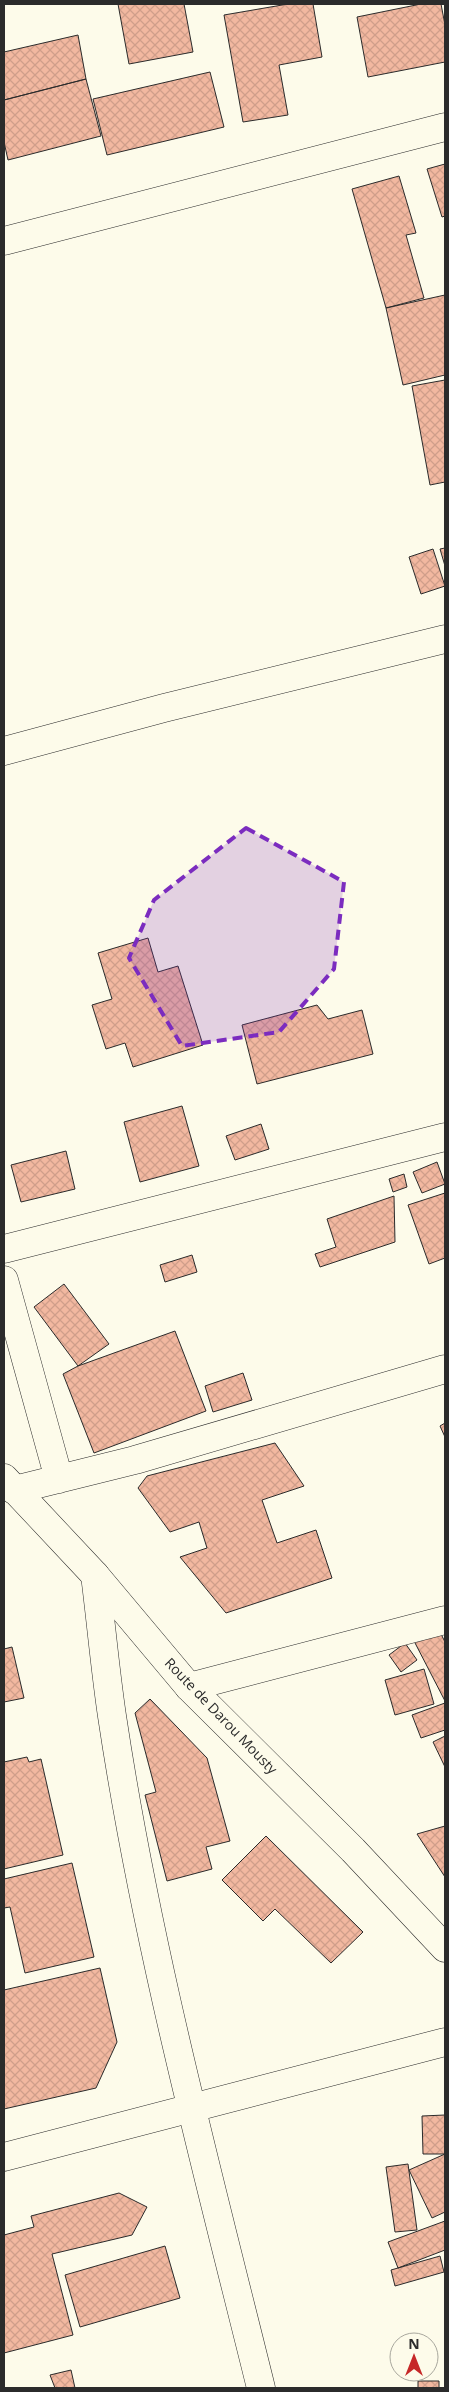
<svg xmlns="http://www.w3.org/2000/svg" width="449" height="2392" viewBox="0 0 449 2392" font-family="'Open Sans',sans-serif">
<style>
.building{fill:url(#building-cross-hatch);stroke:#2b2b2b}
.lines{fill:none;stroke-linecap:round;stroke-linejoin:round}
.minor-casing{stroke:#2b2b2b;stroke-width:29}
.major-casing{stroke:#2b2b2b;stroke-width:29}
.minor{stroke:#fdfbea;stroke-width:28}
.major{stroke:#fdfbea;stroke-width:28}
.marked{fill:#7b2cbf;fill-opacity:0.2;stroke:#7b2cbf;stroke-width:4;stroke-dasharray:10 6;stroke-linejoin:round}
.labels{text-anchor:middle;stroke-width:4;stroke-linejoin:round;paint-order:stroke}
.street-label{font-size:14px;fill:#2b2b2b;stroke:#fdfbea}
</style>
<defs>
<pattern id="building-cross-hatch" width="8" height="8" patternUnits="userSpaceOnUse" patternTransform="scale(1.25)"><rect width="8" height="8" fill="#f2b8a0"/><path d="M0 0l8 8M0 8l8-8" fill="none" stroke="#d09e8a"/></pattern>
</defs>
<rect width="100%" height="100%" fill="#fdfbea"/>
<!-- building -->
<path class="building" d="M 118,4 L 184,4 L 193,52 L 129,64 Z
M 288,4 L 313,4 L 322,57 L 279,65 L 288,115 L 243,122 L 224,15 Z
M 421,4 L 441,4 L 445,25 L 445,62 L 368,77 L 357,17 Z
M 78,35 L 86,79 L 4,100 L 4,52 Z
M 210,72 L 224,127 L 107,155 L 93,99 Z
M 86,79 L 101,136 L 8,160 L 4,142 L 4,100 Z
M 445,164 L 445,216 L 442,217 L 427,169 Z
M 399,176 L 416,233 L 406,235 L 424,298 L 386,308 L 352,189 Z
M 445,295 L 445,375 L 403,385 L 386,308 Z
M 445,380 L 445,482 L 430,485 L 412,386 Z
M 445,548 L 445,566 L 440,549 Z
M 433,549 L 445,586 L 421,594 L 409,557 Z
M 148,938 L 158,972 L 178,966 L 203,1045 L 133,1067 L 125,1043 L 106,1049 L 92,1005 L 112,999 L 98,953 Z
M 317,1005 L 328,1019 L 362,1010 L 373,1054 L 257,1084 L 242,1025 Z
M 182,1106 L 199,1166 L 140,1182 L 124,1122 Z
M 261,1124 L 269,1149 L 235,1160 L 226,1136 Z
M 66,1151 L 75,1189 L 21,1202 L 11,1165 Z
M 437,1162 L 445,1184 L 422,1193 L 413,1172 Z
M 404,1174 L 407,1187 L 393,1192 L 389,1179 Z
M 445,1193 L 445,1258 L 429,1264 L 408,1205 Z
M 394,1196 L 395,1242 L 320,1267 L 315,1254 L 336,1247 L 327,1219 Z
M 192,1255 L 197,1272 L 165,1282 L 160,1265 Z
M 64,1284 L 109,1344 L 78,1366 L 34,1307 Z
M 175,1331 L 206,1411 L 94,1453 L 63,1374 L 78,1366 Z
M 243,1373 L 252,1400 L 213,1412 L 205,1386 Z
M 445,1423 L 445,1437 L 440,1426 Z
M 275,1443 L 304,1486 L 262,1500 L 277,1543 L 316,1530 L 332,1578 L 226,1613 L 180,1557 L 207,1548 L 199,1522 L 170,1532 L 138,1488 L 147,1476 Z
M 438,1628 L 445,1642 L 445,1701 L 414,1641 Z
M 405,1643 L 417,1660 L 401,1672 L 389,1655 Z
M 12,1647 L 24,1698 L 4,1702 L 4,1649 Z
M 424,1669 L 434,1704 L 395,1715 L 385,1680 Z
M 150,1699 L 207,1758 L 230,1841 L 206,1847 L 212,1869 L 167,1881 L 145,1795 L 156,1792 L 135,1713 Z
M 445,1703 L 445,1730 L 421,1738 L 412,1715 Z
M 445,1736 L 445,1767 L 433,1742 Z
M 27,1757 L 29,1762 L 41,1759 L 63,1855 L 4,1869 L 4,1762 Z
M 445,1826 L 445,1877 L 417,1834 Z
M 266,1836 L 363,1932 L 331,1963 L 275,1909 L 263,1921 L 222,1880 Z
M 72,1863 L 94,1957 L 25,1973 L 10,1907 L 4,1908 L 4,1879 Z
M 100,1968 L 117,2042 L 96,2088 L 4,2109 L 4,1990 Z
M 445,2115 L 445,2154 L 423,2154 L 422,2116 Z
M 445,2154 L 445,2212 L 432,2218 L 409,2170 Z
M 408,2164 L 417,2230 L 395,2232 L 386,2167 Z
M 119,2193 L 147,2207 L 132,2235 L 52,2254 L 73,2335 L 4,2353 L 4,2235 L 34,2227 L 31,2216 Z
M 445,2221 L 445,2250 L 398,2268 L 388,2242 Z
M 165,2246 L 180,2298 L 80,2327 L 65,2275 Z
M 440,2256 L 444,2272 L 395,2286 L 391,2270 Z
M 71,2370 L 75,2388 L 55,2388 L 50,2375 Z
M 418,2381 L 439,2381 L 439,2388 L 418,2388 Z"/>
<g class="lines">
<defs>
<path id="minor" d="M 4,241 L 445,127
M 4,751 L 164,708 L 445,639
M 4,1249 L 445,1137
M 4,1280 L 59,1479
M 14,1490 L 135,1460 L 445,1369
M 95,1575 C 101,1622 105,1669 112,1716 C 146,1943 206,2166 261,2388
M 189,1687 L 445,1620
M 4,2157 L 445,2042"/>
<path id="major" d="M 4,1478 L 95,1575 L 189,1687 L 353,1850 L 445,1948"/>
</defs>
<!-- minor casing -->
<use href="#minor" class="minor-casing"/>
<!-- major casing -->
<use href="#major" class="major-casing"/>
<!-- minor -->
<use href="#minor" class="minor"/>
<!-- major -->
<use href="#major" class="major"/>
</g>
<!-- marked area -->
<path class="marked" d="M 246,828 L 344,882 L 334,969 L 279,1032 L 182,1046 L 129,958 L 154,900 Z"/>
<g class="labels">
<!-- street labels -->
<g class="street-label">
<text transform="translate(221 1716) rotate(46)" y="5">Route de Darou Mousty</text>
</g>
</g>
<!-- border -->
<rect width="449" height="2392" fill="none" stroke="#2b2b2b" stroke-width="10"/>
<!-- north arrow -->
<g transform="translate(414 2357)"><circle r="24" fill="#fdfbea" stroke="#a9a89e"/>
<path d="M0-4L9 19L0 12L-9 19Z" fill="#c62828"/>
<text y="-8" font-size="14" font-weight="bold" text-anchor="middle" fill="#2b2b2b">N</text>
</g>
</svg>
